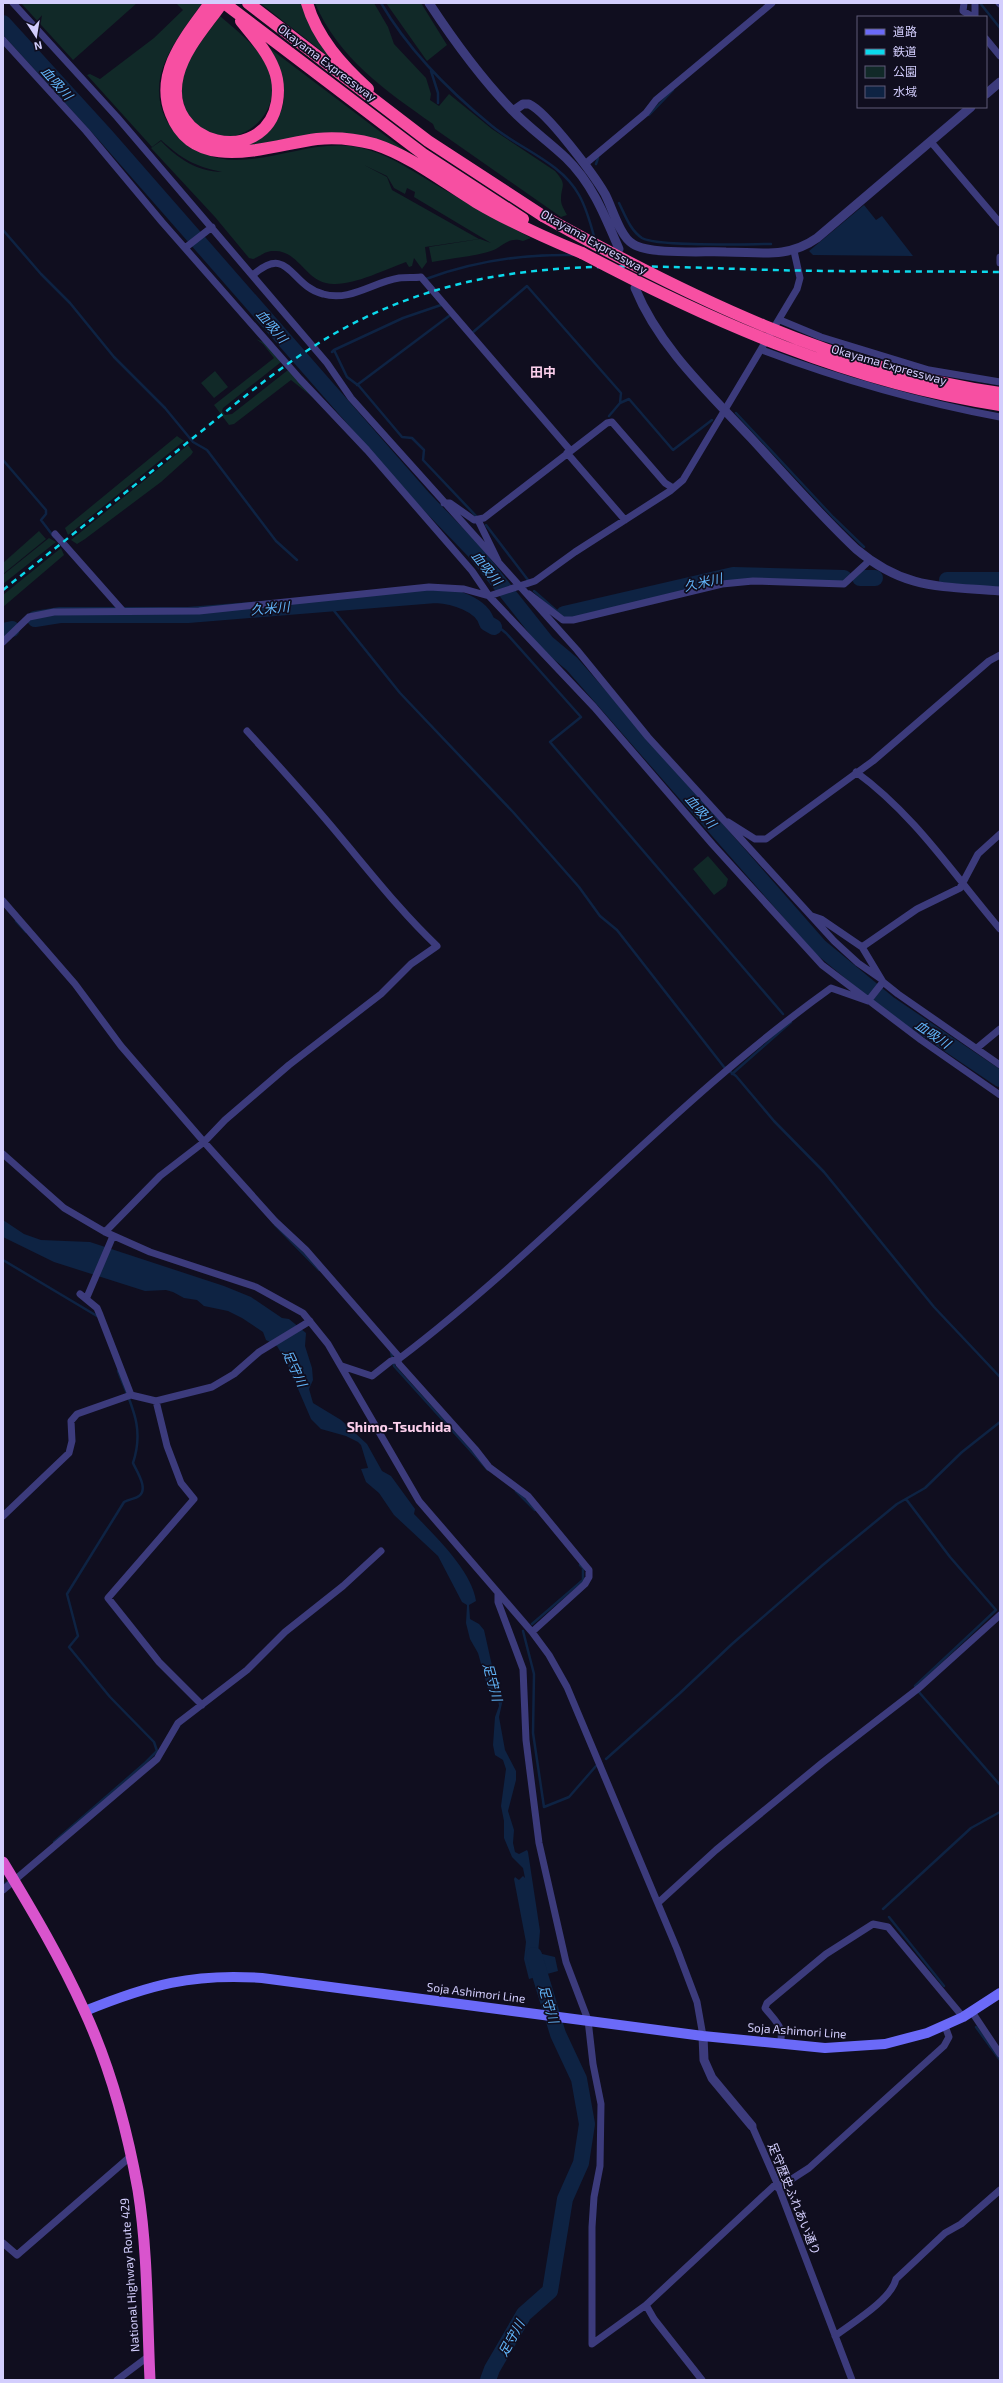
<svg xmlns="http://www.w3.org/2000/svg" width="1003" height="2383" viewBox="0 0 1003 2383" font-family="'Exo 2','Noto Sans JP',sans-serif">
<style>
.green{fill:#112928}
.water{fill:#0e2343}
.lines{fill:none;stroke-linecap:round;stroke-linejoin:round}
.stream{stroke:#0e2343;stroke-width:2.5}
.river{stroke:#0e2343;stroke-width:16}
.minor{stroke:#3c3b7c;stroke-width:7}
.tertiary{stroke:#3c3b7c;stroke-width:9}
.secondary{stroke:#6b6af8;stroke-width:10}
.trunk{stroke:#d954cd;stroke-width:11}
.motorway{stroke:#f74fa2;stroke-width:12}
.rail{stroke:#0bd9ec;stroke-width:2.5;stroke-dasharray:6 5;stroke-linecap:butt}
.motorway-bridge{stroke:#f74fa2;stroke-width:12}
.labels{text-anchor:middle;stroke-width:3.5;stroke-linejoin:round;paint-order:stroke}
.street-label{font-size:12px;fill:#d3cefd;stroke:#100e1f}
.water-label{font-size:13px;font-style:italic;fill:#61b4f8;stroke:#100e1f}
.neighbourhood-label{font-size:13px;font-weight:bold;fill:#fdd0ed;stroke:#100e1f}
.quarter-label{font-size:14px;font-weight:bold;fill:#fdd0ed;stroke:#100e1f}
</style>
<rect width="100%" height="100%" fill="#100e1f"/>
<!-- green -->
<path class="green" d="M 21,3 L 137,3 L 73,60 Z
M 176,3 L 202,3 C 189,22 174,40 165,62 C 143,113 184,160 236,160 C 277,160 315,140 356,147 C 386,152 412,171 438,186 C 469,204 499,221 531,238 L 523,241 C 508,236 503,247 491,251 C 473,257 451,258 432,262 L 429,247 L 480,239 L 491,243 L 414,197 L 415,192 L 407,188 L 405,194 L 394,188 L 387,176 L 364,165 L 387,177 L 392,190 L 479,239 L 425,247 L 427,262 L 422,269 L 414,258 L 412,266 L 409,267 L 406,262 C 386,269 357,284 335,284 C 305,285 300,249 273,251 C 265,251 261,256 253,259 L 249,258 L 215,217 L 151,148 L 161,141 C 177,158 198,172 222,172 C 194,166 182,159 161,140 L 152,147 L 87,75 L 90,74 L 100,79 L 154,38 L 183,10 Z
M 260,3 L 302,3 L 333,60 Z
M 315,3 L 374,3 L 388,27 L 394,44 L 426,78 L 431,94 L 430,100 L 439,106 L 449,94 L 492,129 L 555,171 C 568,186 561,184 561,200 C 561,205 565,211 567,215 L 561,217 L 435,129 L 433,124 C 385,90 339,59 315,3 Z
M 386,3 L 421,3 L 447,45 L 427,61 Z
M 220,16 C 235,29 252,42 263,59 C 300,116 219,169 188,114 C 183,104 180,93 182,81 C 187,57 206,36 220,16 Z
M 264,44 L 411,155 L 386,144 L 262,144 L 243,146 L 242,144 C 252,137 270,129 277,118 C 294,95 274,66 264,44 Z
M 256,339 L 267,344 L 281,362 L 223,408 L 222,411 L 225,415 L 232,414 L 288,370 L 315,399 L 291,380 L 234,424 L 229,425 L 214,405 L 274,358 L 263,344 Z
M 215,371 L 228,387 L 214,398 L 201,383 Z
M 177,436 L 184,441 L 68,535 L 65,528 Z
M 188,445 L 193,452 L 191,455 L 161,482 L 85,539 L 77,544 L 71,540 Z
M 39,531 L 46,539 L 3,574 L 3,563 Z
M 49,538 L 56,542 L 3,584 L 3,575 Z
M 61,548 L 64,555 L 3,607 L 3,595 Z
M 708,856 L 728,879 L 726,886 L 714,895 L 693,869 Z"/>
<!-- water -->
<path class="water" d="M 864,205 L 876,220 L 882,216 L 913,256 L 813,255 L 809,251 Z
M 3,1220 L 24,1234 L 41,1240 L 90,1242 L 224,1286 L 251,1297 L 282,1318 L 289,1319 L 306,1333 L 305,1346 L 312,1368 L 313,1380 L 309,1389 L 313,1403 L 341,1420 L 367,1444 L 382,1471 L 391,1476 L 415,1509 L 414,1514 C 435,1536 472,1571 476,1601 L 469,1605 L 470,1619 L 479,1624 L 484,1630 L 495,1679 L 503,1699 L 499,1717 L 505,1750 L 516,1771 L 516,1780 L 508,1811 L 514,1830 L 513,1843 L 515,1852 L 519,1854 L 527,1850 L 528,1852 L 540,1931 L 538,1953 L 555,1957 L 558,1971 L 529,1979 L 524,1959 L 526,1942 L 514,1879 L 515,1877 L 519,1880 L 523,1876 L 525,1878 L 523,1868 L 512,1857 L 504,1838 L 504,1821 L 501,1806 L 506,1769 L 503,1760 L 495,1755 L 493,1745 L 495,1717 L 499,1706 L 498,1699 L 488,1689 L 478,1653 L 470,1639 L 466,1623 L 467,1605 L 462,1602 L 438,1556 L 394,1515 L 379,1493 L 366,1482 L 361,1469 L 368,1468 L 361,1445 L 358,1442 L 346,1436 L 321,1429 L 311,1419 L 286,1361 L 277,1346 L 266,1340 L 263,1332 L 242,1318 L 228,1311 L 204,1306 L 197,1300 L 184,1298 L 173,1292 L 166,1290 L 145,1291 L 54,1262 L 3,1237 Z"/>
<g class="lines">
<!-- stream -->
<path class="stream" d="M 381,3 C 409,51 449,91 492,126 C 520,149 561,162 579,195 C 587,209 591,225 595,240
M 980,3 L 1000,28
M 431,71 L 438,93 L 438,103
M 649,115 L 673,90
M 596,164 L 598,158
M 619,203 C 625,215 630,230 642,238 C 657,247 749,244 771,244
M 3,230 L 41,274 L 70,303 L 114,357 L 165,408 L 193,442 L 207,450 L 276,541 L 297,560
M 426,279 C 472,262 523,254 573,255
M 472,333 L 527,286 L 621,393 L 620,403
M 334,350 L 403,318 L 441,305
M 332,352 L 334,350 L 347,377 L 359,386 L 402,437 L 412,438 L 424,450 L 423,460 L 477,517
M 308,368 L 310,367
M 357,385 L 449,316
M 736,413 L 833,517 L 864,547
M 609,416 L 620,403 L 629,399 L 673,450 L 712,420
M 3,460 L 46,510 L 46,514 L 41,520 L 54,537
M 486,525 L 528,580
M 534,591 L 559,613 L 567,613
M 327,602 L 400,693 L 513,812 L 579,887 L 600,916 L 617,930 L 724,1067 L 736,1076 L 774,1121 L 824,1172 L 934,1307 L 1000,1377
M 486,617 L 506,633 L 581,717 L 550,742 L 783,1014
M 16,921 L 26,932
M 732,1074 L 791,1022
M 275,1225 L 319,1270
M 3,1260 L 97,1316
M 391,1352 L 394,1366 L 488,1470
M 516,1491 L 535,1510
M 906,1499 L 950,1557 L 996,1610 L 915,1686 L 916,1687
M 532,1624 L 583,1580 L 583,1568 L 580,1565
M 523,1631 L 534,1674 L 533,1733 L 544,1807 L 569,1797 L 596,1766
M 918,1691 L 1000,1785
M 606,1759 L 679,1694 L 732,1644 L 824,1564 L 897,1504 L 925,1488 L 962,1452 L 1000,1422
M 54,1842 L 145,1763 L 157,1751 L 154,1742 L 110,1697 L 69,1647 L 78,1636 L 67,1594 L 124,1502 C 129,1499 135,1499 139,1496 C 149,1489 136,1470 133,1463 C 145,1427 131,1405 118,1371
M 3,1885 L 9,1881
M 883,1909 L 971,1828 L 1000,1812
M 889,1917 L 944,1986
M 976,2027 L 1000,2060"/>
<!-- river -->
<path class="river" d="M 3,23 L 106,136 L 423,498 L 474,551 L 547,643 L 572,664 L 820,947 L 889,1004 L 1000,1079
M 860,578 L 875,578
M 947,580 L 1000,580
M 564,614 L 733,575 L 844,578
M 35,619 L 60,615 L 188,615 L 436,595 C 453,596 482,604 487,623 L 494,627
M 3,631 L 12,629
M 488,2380 L 492,2369 L 524,2314 L 550,2291 L 565,2199 L 581,2163 L 587,2124 L 579,2079 L 558,2034 L 534,1955"/>
<!-- minor -->
<path class="minor" d="M 13,3 L 117,117 L 327,363 L 351,398 L 577,650 L 648,737 L 834,941 L 858,963 L 881,979
M 964,3 L 963,11 L 973,17
M 975,3 L 975,17
M 999,3 L 1000,4
M 986,39 L 1000,56
M 3,40 L 86,131 L 162,222 L 300,379 L 367,450 L 472,571 L 489,596 L 594,707 L 713,845 L 822,965 L 921,1040 L 1000,1095
M 931,142 L 1000,223
M 585,164 L 646,113 L 656,100 L 772,3
M 185,248 L 212,227
M 1000,257 L 1000,263
M 253,275 C 289,243 290,286 323,294 C 350,302 373,282 399,278 C 406,277 414,278 421,277 L 570,450
M 780,320 L 821,337 L 929,370 L 1000,382
M 762,350 C 839,379 919,402 1000,417
M 567,453 L 625,520
M 444,503 L 450,503 L 474,520 L 484,518 L 607,423 L 612,422 L 665,483 L 673,488
M 478,520 L 498,561
M 55,534 L 123,611
M 529,594 L 563,620 L 573,620 L 722,584 L 753,581 L 844,584 L 869,561
M 3,642 L 29,617 L 54,612 L 199,611 L 429,587 L 464,589 L 489,596 L 535,581 L 575,552 L 670,491 L 683,480 L 797,289 L 800,278 L 794,251
M 856,772 C 914,814 954,875 1000,929
M 728,822 L 755,839 L 766,839 L 873,761 L 989,661 L 1000,655
M 3,901 L 75,984 L 121,1046 L 204,1142 L 275,1221 L 306,1250 L 400,1358
M 812,916 L 821,919 L 862,947 L 883,982 L 898,994 L 1000,1065
M 862,947 L 917,909 L 960,888 L 978,854 L 1000,834
M 977,1048 L 1000,1029
M 3,1154 L 64,1208 L 105,1232 L 150,1252 L 256,1287 L 303,1313 L 328,1344 L 419,1501 L 532,1632 L 549,1655 L 567,1687 L 677,1949 L 697,2002 L 703,2036
M 105,1232 L 160,1176 L 204,1142 L 225,1120 L 289,1065 L 381,994 L 411,964 L 437,946 C 401,912 370,872 338,834 C 309,799 278,765 247,731
M 80,1294 L 97,1308 L 100,1315 L 131,1395
M 87,1297 L 113,1236
M 397,1359 L 399,1364 L 475,1449 L 489,1467 L 528,1496 L 589,1570 L 589,1577 L 585,1584 L 532,1632
M 342,1366 L 372,1376 L 391,1361 L 400,1358 C 551,1243 677,1098 831,988 L 868,1001 L 883,982
M 156,1401 L 167,1446 L 181,1483 L 194,1499 L 108,1598 L 159,1662 L 202,1705
M 3,1516 L 69,1453 L 72,1441 L 71,1421 L 77,1414 L 131,1395 L 156,1401 L 212,1387 L 234,1374 L 259,1352 L 310,1321
M 498,1593 L 498,1602 L 523,1669 L 526,1740 L 539,1843 L 566,1962 L 588,2020 L 593,2064 L 601,2104 L 600,2166 L 594,2197 L 592,2227 L 592,2344 L 646,2305 L 777,2183
M 3,1890 L 157,1759 L 178,1723 L 247,1670 L 285,1632 L 343,1586 L 381,1551
M 659,1902 L 716,1850 L 822,1763 L 919,1688 L 1000,1615
M 972,2012 L 1000,2054
M 780,2044 C 785,2027 775,2021 765,2008 L 767,2003 L 826,1954 L 873,1924 L 888,1927 L 963,2017
M 752,2126 L 777,2183 L 852,2380
M 778,2188 L 809,2168 L 944,2046 L 949,2037 L 945,2026
M 3,2243 L 17,2255 L 131,2156
M 646,2305 L 654,2319 L 702,2380
M 835,2336 C 852,2323 891,2300 896,2279 L 945,2233 L 961,2224 L 1000,2190
M 117,2380 L 149,2356"/>
<!-- tertiary -->
<path class="tertiary" d="M 429,3 C 454,41 480,77 511,109 C 528,127 548,141 566,158 C 592,183 605,216 619,249
M 986,94 L 1000,82
M 513,111 L 523,104 L 529,104 C 547,112 594,175 605,194 C 612,207 620,237 633,244 C 650,255 704,251 726,252 C 760,252 787,259 817,238 L 971,107
M 635,288 C 659,347 708,392 751,438 C 786,476 819,514 856,549 C 905,590 940,586 1000,591
M 703,2036 L 704,2060 L 712,2078 L 752,2126"/>
<!-- secondary -->
<path class="secondary" d="M 85,2011 C 149,1985 192,1973 262,1978 L 703,2036 L 825,2048 L 885,2044 L 927,2033 L 963,2017 L 1000,1993"/>
<!-- trunk -->
<path class="trunk" d="M 3,1862 C 32,1910 61,1959 84,2010 C 110,2066 127,2129 138,2190 C 148,2252 147,2317 150,2380"/>
<!-- motorway -->
<path class="motorway" d="M 210,3 C 187,35 154,72 171,114 C 195,176 269,145 317,139 C 336,137 355,139 374,144 C 411,156 443,182 476,202 C 510,222 546,238 582,253
M 222,3 C 207,25 185,48 178,75 C 160,146 265,169 277,102 C 279,90 278,79 274,69 C 267,51 253,36 241,21
M 224,3 L 423,154 L 523,219
M 248,3 L 428,141 L 543,216
M 307,3 C 317,38 342,65 368,89"/>
<!-- rail -->
<path class="rail" d="M 3,590 C 65,540 127,492 188,442 C 237,403 284,362 339,331 C 482,252 618,266 774,270 C 849,272 925,271 1000,272"/>
<!-- motorway-bridge -->
<path class="motorway-bridge" d="M 543,216 C 685,295 837,370 1000,393
M 582,253 C 714,323 852,383 1000,405"/>
</g>
<g class="labels">
<!-- street labels -->
<g class="street-label">
<text transform="translate(327 63) rotate(37)" y="4">Okayama Expressway</text>
<text transform="translate(594 242) rotate(29)" y="4">Okayama Expressway</text>
<text transform="translate(889 365) rotate(16)" y="4">Okayama Expressway</text>
<text transform="translate(476 1993) rotate(7)" y="4">Soja Ashimori Line</text>
<text transform="translate(797 2031) rotate(4)" y="4">Soja Ashimori Line</text>
<text transform="translate(794 2199) rotate(68)" y="4">足守歴史ふれあい通り</text>
<text transform="translate(130 2275) rotate(-94)" y="4">National Highway Route 429</text>
</g>
<!-- water labels -->
<g class="water-label">
<text transform="translate(57 83) rotate(48)" y="5">血吸川</text>
<text transform="translate(272 326) rotate(49)" y="5">血吸川</text>
<text transform="translate(487 568) rotate(51)" y="5">血吸川</text>
<text transform="translate(703 582) rotate(-13)" y="5">久米川</text>
<text transform="translate(270 608) rotate(-5)" y="5">久米川</text>
<text transform="translate(701 811) rotate(49)" y="5">血吸川</text>
<text transform="translate(933 1034) rotate(34)" y="5">血吸川</text>
<text transform="translate(295 1368) rotate(65)" y="5">足守川</text>
<text transform="translate(493 1682) rotate(75)" y="5">足守川</text>
<text transform="translate(549 2004) rotate(73)" y="5">足守川</text>
<text transform="translate(511 2338) rotate(-61)" y="5">足守川</text>
</g>
<!-- neighbourhood labels -->
<g class="neighbourhood-label">
<text x="543" y="377">田中</text>
</g>
<!-- quarter labels -->
<g class="quarter-label">
<text x="399" y="1432">Shimo-Tsuchida</text>
</g>
</g>
<!-- border -->
<rect width="1003" height="2383" fill="none" stroke="#d3cefd" stroke-width="8"/>
<!-- legend -->
<rect x="857" y="16" width="130" height="92" fill="#100e1f" stroke="#5e5b78"/>
<rect x="865" y="29" width="20" height="6" fill="#6b6af8" stroke="#5e5b78"/>
<text x="893" y="36" font-size="12" fill="#d3cefd">道路</text>
<rect x="865" y="49" width="20" height="6" fill="#0bd9ec" stroke="#5e5b78"/>
<text x="893" y="56" font-size="12" fill="#d3cefd">鉄道</text>
<rect x="865" y="66" width="20" height="12" fill="#112928" stroke="#5e5b78"/>
<text x="893" y="76" font-size="12" fill="#d3cefd">公園</text>
<rect x="865" y="86" width="20" height="12" fill="#0e2343" stroke="#5e5b78"/>
<text x="893" y="96" font-size="12" fill="#d3cefd">水域</text>
<!-- north arrow -->
<g transform="translate(36 36) rotate(168)" stroke="#100e1f" stroke-width="3" paint-order="stroke">
<path d="M0-3L7 15L0 10L-7 15Z" fill="#d3cefd"/>
<text y="-6" font-size="11" font-weight="bold" text-anchor="middle" fill="#d3cefd">N</text>
</g>
</svg>
